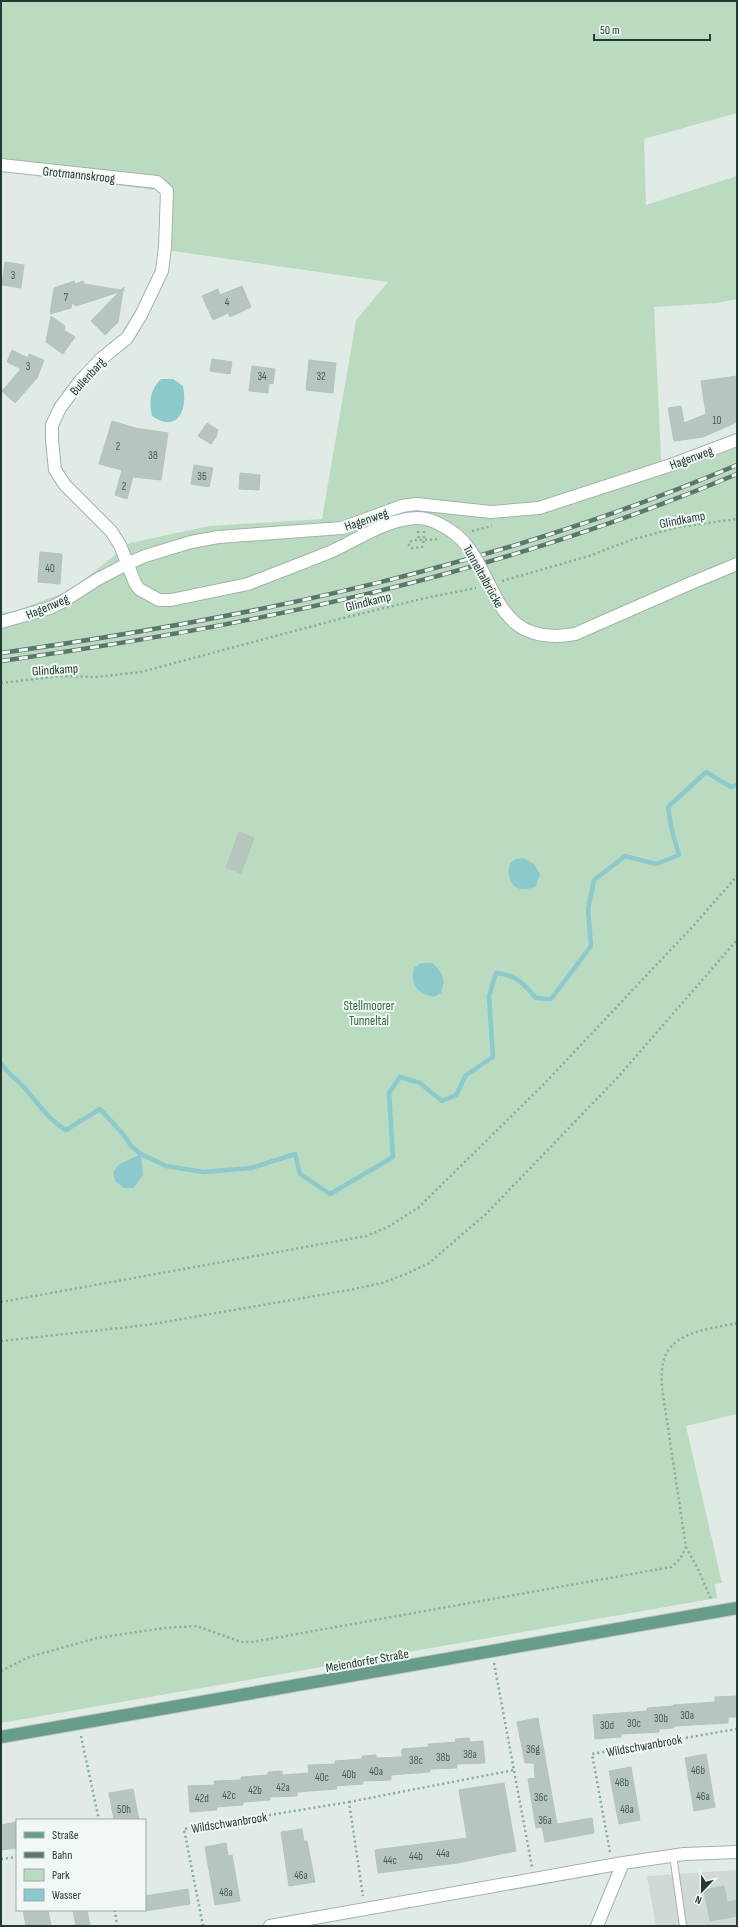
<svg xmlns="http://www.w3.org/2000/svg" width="738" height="1927" viewBox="0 0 738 1927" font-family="'Sofia Sans Condensed',sans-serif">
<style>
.built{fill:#cfdad4}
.green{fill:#bbdbc0}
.water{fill:#8cc9cc}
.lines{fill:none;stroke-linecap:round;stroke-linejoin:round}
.stream{stroke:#8cc9cc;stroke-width:4.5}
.building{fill:#b6c5be;stroke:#b4c4bc}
.service-casing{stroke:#a4b2ab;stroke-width:8}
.minor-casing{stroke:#a4b2ab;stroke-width:14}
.primary-casing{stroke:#c1c8c5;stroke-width:14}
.path{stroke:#83ac9b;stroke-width:2.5;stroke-dasharray:2 3;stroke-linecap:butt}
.service{stroke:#fff;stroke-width:6}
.minor{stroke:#fff;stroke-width:12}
.primary{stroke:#689d8a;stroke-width:12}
.rail-casing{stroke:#5d766d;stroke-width:4.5}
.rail{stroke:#f1f7f4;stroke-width:3;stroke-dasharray:9;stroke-linecap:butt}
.minor-bridge-casing{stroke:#a4b2ab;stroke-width:14;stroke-linecap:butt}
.minor-bridge{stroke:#fff;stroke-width:12}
.labels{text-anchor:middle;stroke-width:4;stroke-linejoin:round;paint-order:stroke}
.number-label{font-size:11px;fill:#475d54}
.street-label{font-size:13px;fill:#223a31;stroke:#f1f7f4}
.park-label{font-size:13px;fill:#2f6e41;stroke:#f1f7f4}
</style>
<rect width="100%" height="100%" fill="#e1ebe5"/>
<!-- built -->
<path class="built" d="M 737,1870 L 737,1926 L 656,1926 L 647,1876 Z"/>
<!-- green -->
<path class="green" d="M 1,1 L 737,1 L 737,113 L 644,139 L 646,205 L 737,176 L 737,299 L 717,303 L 654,307 L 661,458 L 666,474 L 737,447 L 737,1414 L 686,1426 L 722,1583 L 715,1584 L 717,1598 L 1,1723 L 1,613 L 15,611 L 71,590 L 130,543 L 209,526 L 322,519 L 356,320 L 388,282 L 159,249 L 162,191 L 1,170 Z"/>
<!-- water -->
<path class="water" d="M 161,379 L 173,379 L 183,386 C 188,409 178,434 152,416 C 149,401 150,390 161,379 Z
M 523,858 L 534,864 L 540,874 L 536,886 C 516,896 505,882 510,863 L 516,859 Z
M 421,963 L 433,963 C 443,974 446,979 441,993 L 434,997 C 417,992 410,987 414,968 Z
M 141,1154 L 143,1175 L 134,1188 L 124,1188 L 115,1181 L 113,1173 L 118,1165 Z"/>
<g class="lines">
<!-- stream -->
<path class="stream" d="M 1,1063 C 6,1072 15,1078 22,1085 C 37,1101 47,1119 66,1130 L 100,1109 L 123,1134 L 131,1146 L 141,1154 L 166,1166 L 204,1172 L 251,1168 L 295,1154 L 300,1174 L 330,1194 L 393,1157 L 389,1093 L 400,1077 L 420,1083 L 442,1101 L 456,1095 L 466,1075 L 493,1057 L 489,996 L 496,973 C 516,975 523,983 536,998 L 551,999 L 591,946 L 588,909 L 594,880 L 625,856 L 656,864 L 679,855 L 672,831 L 668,807 L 706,772 L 731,787 L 737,785"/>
</g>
<!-- building -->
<path class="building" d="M 5,262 L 24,265 L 21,288 L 2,285 Z
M 74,281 L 75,284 L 83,281 L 84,284 L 121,290 L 124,287 L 123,290 L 125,290 L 123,291 L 118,322 L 105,335 L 91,321 L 119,292 L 76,306 L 72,303 L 71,308 L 50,314 L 54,288 Z
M 242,286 L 251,307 L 230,317 L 228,313 L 213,320 L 202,296 L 218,289 L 220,295 Z
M 51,316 L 65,326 L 64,330 L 75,337 L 63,354 L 46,342 Z
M 12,350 L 28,358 L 29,354 L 44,360 L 37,378 L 15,403 L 2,391 L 21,369 L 7,362 Z
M 212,359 L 232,362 L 230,374 L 210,371 Z
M 309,360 L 336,363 L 333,393 L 306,390 Z
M 252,366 L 275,369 L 273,384 L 269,383 L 268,393 L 249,391 Z
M 737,376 L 737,422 L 703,437 L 674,441 L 668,408 L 681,406 L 684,423 L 706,414 L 701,381 Z
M 112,421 L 135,428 L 168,433 L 161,480 L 133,477 L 127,499 L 115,495 L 122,470 L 99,464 Z
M 207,423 L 218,430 L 216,437 L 211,444 L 198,436 Z
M 194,465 L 213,468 L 209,487 L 191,484 Z
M 240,473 L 260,475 L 259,490 L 239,489 Z
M 40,552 L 62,554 L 60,584 L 38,582 Z
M 239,832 L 254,838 L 241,873 L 226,868 Z
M 737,1696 L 737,1717 L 728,1717 L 728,1723 L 674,1726 L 674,1728 L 659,1729 L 659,1732 L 621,1734 L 621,1737 L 595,1739 L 593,1715 L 647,1711 L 647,1708 L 673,1706 L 673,1705 L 715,1702 L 715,1697 Z
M 538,1718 L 557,1824 L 592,1818 L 594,1833 L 545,1842 L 542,1827 L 536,1828 L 528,1779 L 535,1778 L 534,1763 L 525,1763 L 517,1722 Z
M 469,1738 L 470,1742 L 483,1741 L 485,1763 L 457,1764 L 457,1768 L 430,1769 L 430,1772 L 391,1775 L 391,1780 L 363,1781 L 363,1784 L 336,1786 L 337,1789 L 297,1792 L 297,1796 L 269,1797 L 270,1800 L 243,1802 L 243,1805 L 216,1807 L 217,1810 L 190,1812 L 188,1786 L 215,1785 L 214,1781 L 241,1780 L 241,1777 L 268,1775 L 268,1772 L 282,1771 L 282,1775 L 309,1773 L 308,1765 L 335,1764 L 335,1761 L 362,1759 L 362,1756 L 376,1755 L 376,1758 L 402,1757 L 402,1749 L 429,1747 L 428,1744 L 456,1742 L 455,1739 Z
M 706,1754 L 715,1807 L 694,1811 L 685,1758 Z
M 631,1767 L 640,1820 L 619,1824 L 609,1771 Z
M 504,1783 L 516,1851 L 457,1863 L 378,1873 L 375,1850 L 467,1838 L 459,1790 Z
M 133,1789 L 139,1820 L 114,1820 L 109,1793 Z
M 17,1822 L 17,1848 L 1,1850 L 1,1825 Z
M 302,1829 L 304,1841 L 307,1841 L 315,1882 L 289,1886 L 281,1832 Z
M 226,1843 L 228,1856 L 232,1855 L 240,1901 L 215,1905 L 205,1847 Z
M 724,1886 L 727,1902 L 737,1900 L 737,1916 L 710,1921 L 704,1890 Z
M 188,1889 L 190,1904 L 145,1911 L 145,1896 Z
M 23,1910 L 48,1910 L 51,1926 L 26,1926 Z
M 73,1910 L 87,1910 L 90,1926 L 76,1926 Z"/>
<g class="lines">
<defs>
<path id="service" d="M 673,1855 L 683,1926"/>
<path id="minor" d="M 1,165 L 157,182 L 167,191 L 165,247 L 162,271 L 141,315 L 127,338 L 101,359 L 80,381 L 60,408 L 52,425 L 52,440 L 55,470 L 65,485 L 111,531 L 120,545 L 135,583 L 139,589 L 159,600 L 171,600 L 248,584
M 689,584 L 737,564
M 1,622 L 50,608 L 62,602 L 98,579 L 127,564 L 145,556 L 191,542 L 218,537 L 342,528 L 402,506 L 416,504 L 491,512 L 539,508 L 668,466 L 737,440
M 270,1926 L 623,1863 L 684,1854 L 737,1852
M 597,1926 L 623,1863"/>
<path id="primary" d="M 1,1737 L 737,1608"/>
</defs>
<!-- service casing -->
<use href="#service" class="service-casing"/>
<!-- minor casing -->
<use href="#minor" class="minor-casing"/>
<!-- primary casing -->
<use href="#primary" class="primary-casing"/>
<!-- path -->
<path class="path" d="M 418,531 L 419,540
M 424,531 C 424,537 424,542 422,547 L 412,548 L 409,546 L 409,542 C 417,538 429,541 437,539
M 472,531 L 492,526
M 502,581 L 589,556 L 631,540 L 679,527 L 737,519
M 1,683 L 60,676 L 97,677 L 141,672 L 343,618 L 430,597 L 476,588
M 1,1302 L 366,1236 L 388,1227 L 419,1207 L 543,1085 L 695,924 L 737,876
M 1,1341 L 147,1325 L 349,1290 L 382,1283 L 406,1274 L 429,1263 L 486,1214 L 618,1077 L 737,940
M 686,1547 L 698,1569 L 711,1599
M 494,1663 L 532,1867
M 1,1671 L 29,1657 L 97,1638 L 164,1628 L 197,1626 L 241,1642 L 252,1642 L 671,1567 L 680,1559 L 686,1547 L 662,1388 C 662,1380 661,1371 663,1363 C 669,1331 711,1329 737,1323
M 81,1736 L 99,1820
M 349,1802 L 514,1770
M 610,1852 L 592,1754 L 737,1729
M 1,1859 L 17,1857
M 115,1910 L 117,1926
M 203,1926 L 184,1829 L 349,1802 L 363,1896"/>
<!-- service -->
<use href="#service" class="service"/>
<!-- minor -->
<use href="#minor" class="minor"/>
<!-- primary -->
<use href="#primary" class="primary"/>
<defs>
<path id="rail" d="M 1,653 C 256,617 499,566 737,465
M 1,661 C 254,626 501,574 737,474"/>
</defs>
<!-- rail casing -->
<use href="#rail" class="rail-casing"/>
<!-- rail -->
<use href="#rail" class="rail"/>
<defs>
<path id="minor-bridge" d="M 248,584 C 276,573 303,563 330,552 C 357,540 388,518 418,518 C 426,518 434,521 441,525 C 502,553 480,651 575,634 L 689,584"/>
</defs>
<!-- minor-bridge casing -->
<use href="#minor-bridge" class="minor-bridge-casing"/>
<!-- minor-bridge -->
<use href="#minor-bridge" class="minor-bridge"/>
</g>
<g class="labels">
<!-- number labels -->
<g class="number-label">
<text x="13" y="279">3</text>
<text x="66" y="301">7</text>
<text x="227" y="306">4</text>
<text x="28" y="370">3</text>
<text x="262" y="380">34</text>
<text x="321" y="380">32</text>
<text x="717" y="424">10</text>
<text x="118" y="450">2</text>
<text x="153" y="459">38</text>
<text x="202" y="480">36</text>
<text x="124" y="490">2</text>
<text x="50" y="572">40</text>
<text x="687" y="1719">30a</text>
<text x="661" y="1722">30b</text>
<text x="634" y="1727">30c</text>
<text x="607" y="1729">30d</text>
<text x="533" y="1753">36g</text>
<text x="470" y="1758">38a</text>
<text x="443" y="1761">38b</text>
<text x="416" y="1764">38c</text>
<text x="698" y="1774">46b</text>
<text x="376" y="1775">40a</text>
<text x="349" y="1778">40b</text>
<text x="322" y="1781">40c</text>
<text x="622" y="1786">48b</text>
<text x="283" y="1791">42a</text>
<text x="255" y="1794">42b</text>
<text x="229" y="1799">42c</text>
<text x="703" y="1800">46a</text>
<text x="541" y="1801">36c</text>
<text x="202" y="1802">42d</text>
<text x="124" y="1813">50h</text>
<text x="627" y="1813">48a</text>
<text x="545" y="1824">36a</text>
<text x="443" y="1857">44a</text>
<text x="416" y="1860">44b</text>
<text x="390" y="1864">44c</text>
<text x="301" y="1879">46a</text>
<text x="226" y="1896">48a</text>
</g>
<!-- street labels -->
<g class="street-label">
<text transform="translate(79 174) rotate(6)" y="5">Grotmannskroog</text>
<text transform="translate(87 376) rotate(-48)" y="5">Bullenbarg</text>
<text transform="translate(691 457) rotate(-20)" y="5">Hagenweg</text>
<text transform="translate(366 519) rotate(-19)" y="5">Hagenweg</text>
<text transform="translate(682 519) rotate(-11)" y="5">Glindkamp</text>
<text transform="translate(484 576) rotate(61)" y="5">Tunneltalbrücke</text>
<text transform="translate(368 601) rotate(-14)" y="5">Glindkamp</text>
<text transform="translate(47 606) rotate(-23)" y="5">Hagenweg</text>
<text transform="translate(55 669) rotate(-4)" y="5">Glindkamp</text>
<text transform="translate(367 1660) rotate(-10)" y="5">Meiendorfer Straße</text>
<text transform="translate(644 1745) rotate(-10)" y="5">Wildschwanbrook</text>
<text transform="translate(229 1822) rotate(-9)" y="5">Wildschwanbrook</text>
</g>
<!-- park labels -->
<g class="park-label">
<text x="369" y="1010">Stellmoorer<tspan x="369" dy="15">Tunneltal</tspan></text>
</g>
</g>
<!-- border -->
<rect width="738" height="1927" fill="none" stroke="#223a31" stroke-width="4"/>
<!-- legend -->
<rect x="16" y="1819" width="130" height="92" fill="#f1f7f4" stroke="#9eaba6"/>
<rect x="24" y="1832" width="20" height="6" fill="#689d8a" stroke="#9eaba6"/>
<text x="52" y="1839" font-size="12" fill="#223a31">Straße</text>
<rect x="24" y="1852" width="20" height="6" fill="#5d766d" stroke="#9eaba6"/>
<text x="52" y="1859" font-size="12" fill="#223a31">Bahn</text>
<rect x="24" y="1869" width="20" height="12" fill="#bbdbc0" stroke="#9eaba6"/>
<text x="52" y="1879" font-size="12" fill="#223a31">Park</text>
<rect x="24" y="1889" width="20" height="12" fill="#8cc9cc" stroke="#9eaba6"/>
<text x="52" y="1899" font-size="12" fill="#223a31">Wasser</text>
<!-- north arrow -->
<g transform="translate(702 1891) rotate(202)" stroke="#f1f7f4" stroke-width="3" paint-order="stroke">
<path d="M0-3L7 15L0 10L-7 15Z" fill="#223a31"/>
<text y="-6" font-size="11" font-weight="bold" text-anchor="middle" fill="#223a31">N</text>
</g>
<!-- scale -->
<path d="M594 34v6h116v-6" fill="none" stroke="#223a31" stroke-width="2"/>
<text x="600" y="34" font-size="12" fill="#223a31" stroke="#f1f7f4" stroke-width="3" paint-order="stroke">50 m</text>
</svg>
